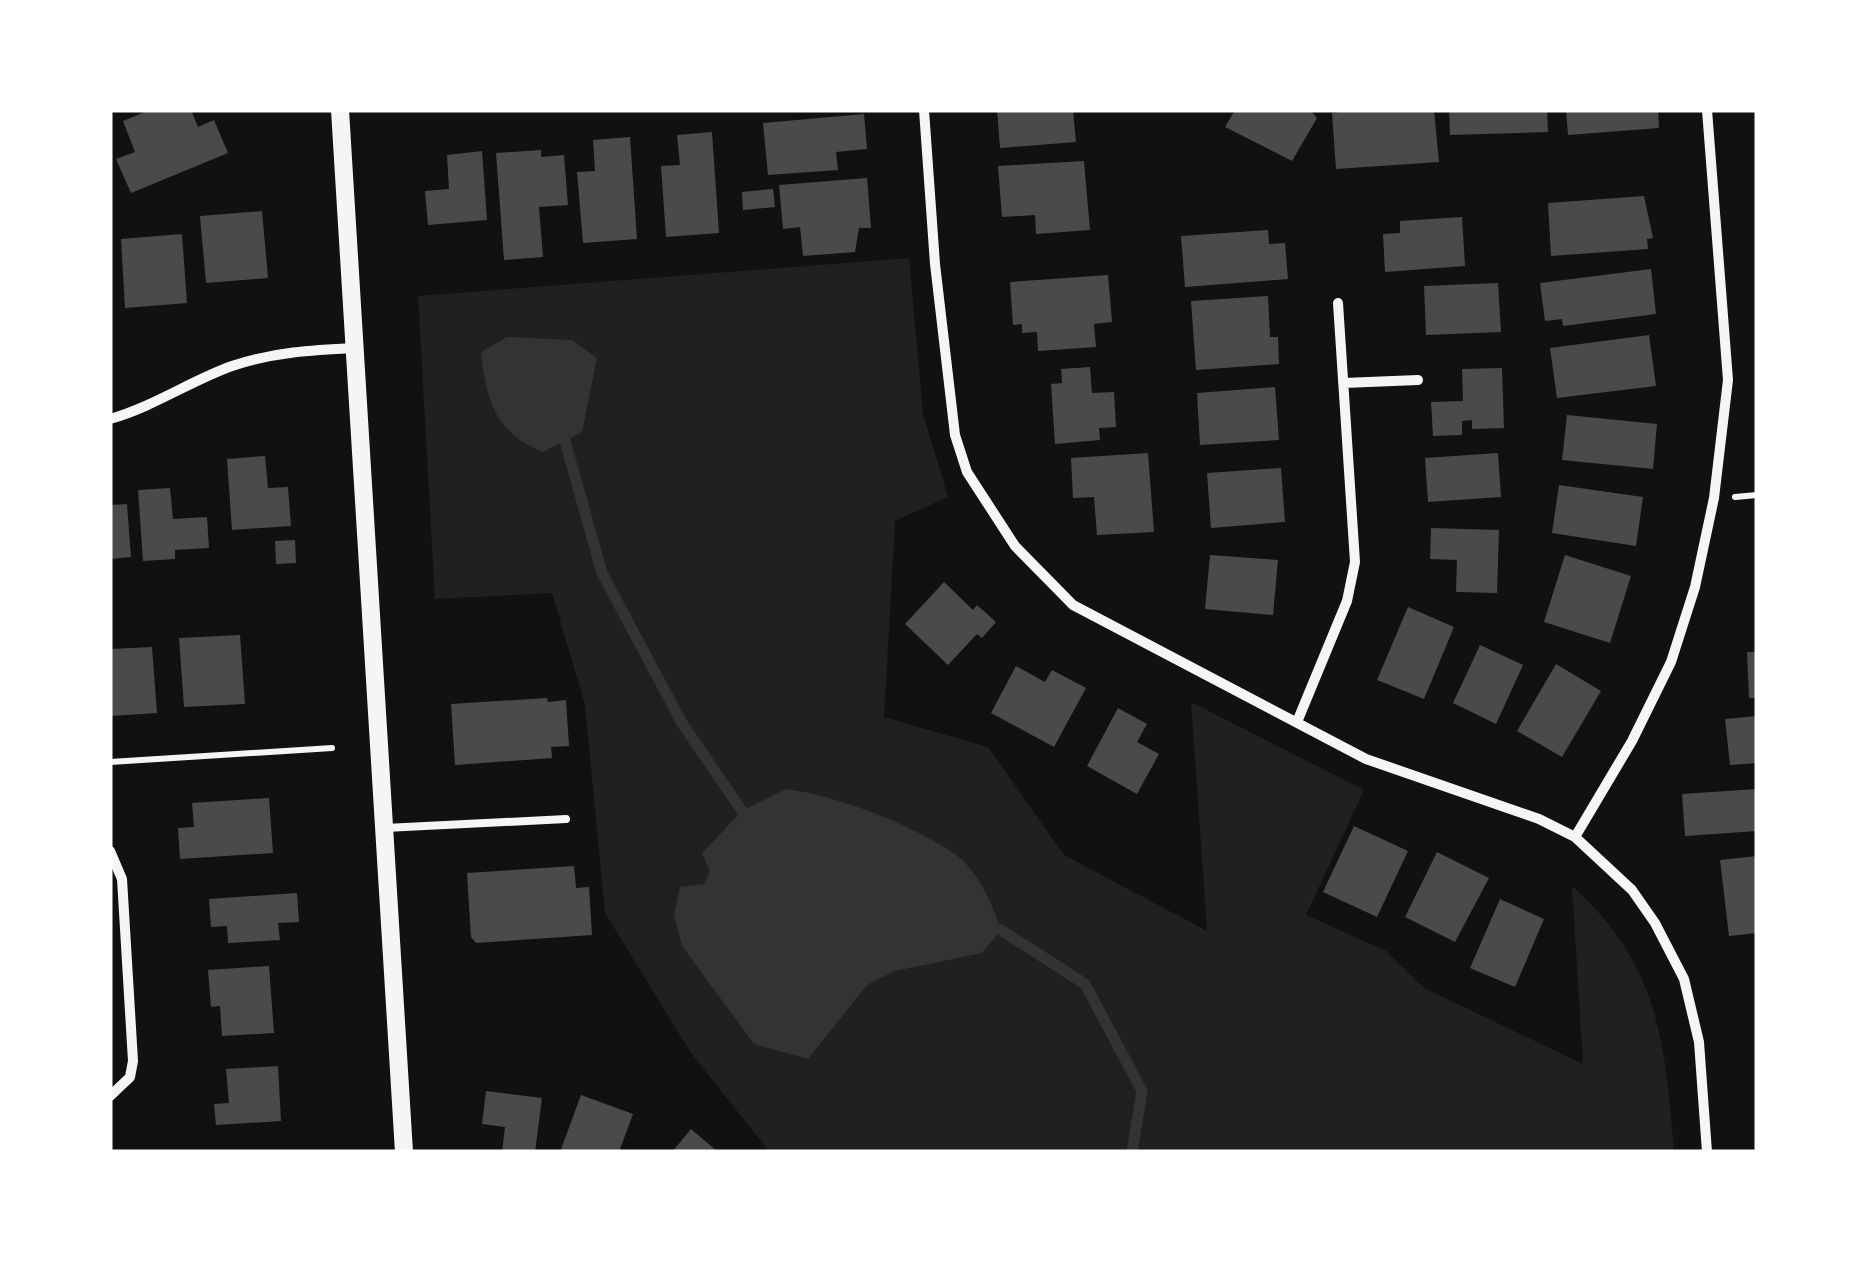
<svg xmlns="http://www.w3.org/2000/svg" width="1867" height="1262" viewBox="0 0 1867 1262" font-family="Signika,sans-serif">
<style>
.green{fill:#202020}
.water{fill:#333}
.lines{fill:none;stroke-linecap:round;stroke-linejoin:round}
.stream{stroke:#333;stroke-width:11}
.building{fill:#4a4a4a}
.path{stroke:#f5f5f5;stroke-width:6}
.service{stroke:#f5f5f5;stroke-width:8}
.minor{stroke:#f5f5f5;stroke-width:10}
.tertiary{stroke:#f5f5f5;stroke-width:18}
</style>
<rect width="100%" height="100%" fill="#111"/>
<!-- green -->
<path class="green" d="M 909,258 L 923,413 L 948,497 L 895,521 L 884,717 L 988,747 L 1064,855 L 1207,931 L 1191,702 L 1364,790 L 1306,915 L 1386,951 L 1424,988 L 1583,1064 L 1572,886 C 1659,964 1665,1042 1674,1152 L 770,1152 L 691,1053 L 605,913 L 585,705 L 552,593 L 435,599 L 418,296 Z"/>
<!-- water -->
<path class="water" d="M 507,337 L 572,340 L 597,358 L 582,432 L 543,452 C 495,433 486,400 481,352 Z
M 786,789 C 836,795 910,824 952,852 C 977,868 992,903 1001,930 L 982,953 L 895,971 L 867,985 L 808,1059 L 754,1044 L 682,946 L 674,915 L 680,887 L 704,884 L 710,871 L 702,853 L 742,811 Z"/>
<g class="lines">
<!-- stream -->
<path class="stream" d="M 557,432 L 565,441 L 602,573 L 682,723 L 742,811 L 756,819
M 989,926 L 1001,930 L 1085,984 L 1142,1091 L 1132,1152"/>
</g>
<!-- building -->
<path class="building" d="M 150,110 L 191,110 L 198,127 L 214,120 L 228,153 L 131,193 L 116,159 L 135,152 L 123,121 Z
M 997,110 L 1073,110 L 1076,142 L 1000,148 Z
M 1235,110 L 1310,110 L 1317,118 L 1292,161 L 1225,127 Z
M 1366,110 L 1434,110 L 1439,162 L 1336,169 L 1332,113 Z
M 1449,110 L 1547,110 L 1548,132 L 1450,135 Z
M 1566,110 L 1658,110 L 1659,128 L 1568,135 Z
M 864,114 L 867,149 L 836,152 L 838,170 L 768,175 L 763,123 Z
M 712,132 L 719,233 L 666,237 L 661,166 L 680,165 L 677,135 Z
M 630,137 L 637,239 L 583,243 L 577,172 L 595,171 L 593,140 Z
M 541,150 L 541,157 L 564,155 L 568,205 L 539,207 L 543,257 L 504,260 L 496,153 Z
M 482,151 L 487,220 L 428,225 L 425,191 L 449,189 L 447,155 Z
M 1084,161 L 1090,230 L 1036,234 L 1035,215 L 1002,217 L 998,166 Z
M 867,178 L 871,228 L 859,228 L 855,252 L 803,256 L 800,227 L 783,229 L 779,185 Z
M 773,189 L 775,207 L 743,210 L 742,192 Z
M 1644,196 L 1653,238 L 1647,239 L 1648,249 L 1551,256 L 1548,203 Z
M 262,211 L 268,278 L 206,283 L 200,216 Z
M 1462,217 L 1465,266 L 1385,272 L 1383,234 L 1400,233 L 1400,221 Z
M 1268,230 L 1269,244 L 1285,243 L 1288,279 L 1185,287 L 1181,236 Z
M 182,234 L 187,303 L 125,308 L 121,239 Z
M 1651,269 L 1656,314 L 1563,326 L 1562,319 L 1545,321 L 1540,283 Z
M 1108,275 L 1112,322 L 1094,324 L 1096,347 L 1038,351 L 1037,332 L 1022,333 L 1022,324 L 1013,325 L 1010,282 Z
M 1498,283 L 1501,332 L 1426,335 L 1424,286 Z
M 1268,296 L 1270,337 L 1278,337 L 1279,364 L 1196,370 L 1191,301 Z
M 1649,335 L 1656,386 L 1557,398 L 1550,348 Z
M 1090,367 L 1092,393 L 1114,392 L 1116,427 L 1099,428 L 1100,440 L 1055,444 L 1051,384 L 1062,383 L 1061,369 Z
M 1502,368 L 1504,428 L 1472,429 L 1472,420 L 1462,421 L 1462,435 L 1433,436 L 1431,402 L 1463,401 L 1462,369 Z
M 1275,387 L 1279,440 L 1200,445 L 1197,393 Z
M 1567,415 L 1657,424 L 1653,469 L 1562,460 Z
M 1148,453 L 1154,532 L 1097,535 L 1094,497 L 1073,498 L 1071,458 Z
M 1498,453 L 1501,497 L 1428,502 L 1425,458 Z
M 265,456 L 268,488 L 288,487 L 291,526 L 232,530 L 227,459 Z
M 1281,468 L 1285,522 L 1211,528 L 1207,473 Z
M 1559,485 L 1643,497 L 1636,546 L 1552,533 Z
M 170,488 L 173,519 L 207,517 L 209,548 L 175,550 L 175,559 L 143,561 L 138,490 Z
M 127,504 L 131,557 L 110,559 L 110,505 Z
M 1431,528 L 1499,530 L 1497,593 L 1456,592 L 1457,560 L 1430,559 Z
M 295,540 L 296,563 L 276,564 L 275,541 Z
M 1210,555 L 1278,560 L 1273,615 L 1205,609 Z
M 1565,555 L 1631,576 L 1610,643 L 1544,622 Z
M 944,582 L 973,610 L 977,605 L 996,622 L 982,638 L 977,634 L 948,665 L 905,624 Z
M 1408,607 L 1454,627 L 1424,699 L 1377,680 Z
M 240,635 L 245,704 L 184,707 L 179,638 Z
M 1480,645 L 1523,665 L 1496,724 L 1453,703 Z
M 152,647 L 157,713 L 110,716 L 110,649 Z
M 1747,652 L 1757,652 L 1757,698 L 1749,698 Z
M 1556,664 L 1601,691 L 1562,757 L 1517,731 Z
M 1016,666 L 1045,682 L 1052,670 L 1086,688 L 1054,747 L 991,713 Z
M 547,698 L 548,702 L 566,700 L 569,746 L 551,747 L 552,758 L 455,765 L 451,704 Z
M 1118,708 L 1147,724 L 1137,742 L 1159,754 L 1137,794 L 1087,766 Z
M 1757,716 L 1757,763 L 1730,765 L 1725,719 Z
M 1757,789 L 1757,831 L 1685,836 L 1682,794 Z
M 269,798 L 273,853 L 180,859 L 178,828 L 194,827 L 192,803 Z
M 1354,826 L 1408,851 L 1377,917 L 1323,892 Z
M 1437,852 L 1489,878 L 1455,942 L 1405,917 Z
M 1757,856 L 1757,933 L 1729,936 L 1720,860 Z
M 574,866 L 576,888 L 589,887 L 592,935 L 476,943 L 471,937 L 467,873 Z
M 297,893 L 299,922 L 278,923 L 280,940 L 228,943 L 227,926 L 211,927 L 209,899 Z
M 1500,899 L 1544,919 L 1515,987 L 1470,968 Z
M 269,966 L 274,1033 L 222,1036 L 220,1006 L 211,1007 L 208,970 Z
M 278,1066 L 281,1121 L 216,1125 L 214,1104 L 229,1103 L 226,1069 Z
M 486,1091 L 542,1098 L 535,1152 L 502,1152 L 505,1127 L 482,1124 Z
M 581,1095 L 633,1114 L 619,1152 L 560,1152 Z
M 691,1129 L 718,1152 L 672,1152 Z"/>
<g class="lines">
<!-- path -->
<path class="path" d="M 1735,497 L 1757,495
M 110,762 L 332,748"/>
<!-- service -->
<path class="service" d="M 385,828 L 566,819"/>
<!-- minor -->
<path class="minor" d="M 924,110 L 935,264 L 955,435 L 967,472 L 1015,546 L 1073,605 L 1366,759 L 1539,819 L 1575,837 L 1632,890 L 1655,923 L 1684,979 L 1699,1042 L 1707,1152
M 1344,383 L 1418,380
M 110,419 C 155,406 190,381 232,366 C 273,352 313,350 356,348
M 1297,722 L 1347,601 L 1355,562 L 1338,303
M 1575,837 L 1632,741 L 1671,662 L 1695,587 L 1714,498 L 1728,380 L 1707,110
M 110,851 L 122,879 L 133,1061 L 130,1077 L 110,1096"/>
<!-- tertiary -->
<path class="tertiary" d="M 340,110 L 404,1152"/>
</g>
<!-- border -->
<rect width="1867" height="1262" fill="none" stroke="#ffffff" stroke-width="225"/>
</svg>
